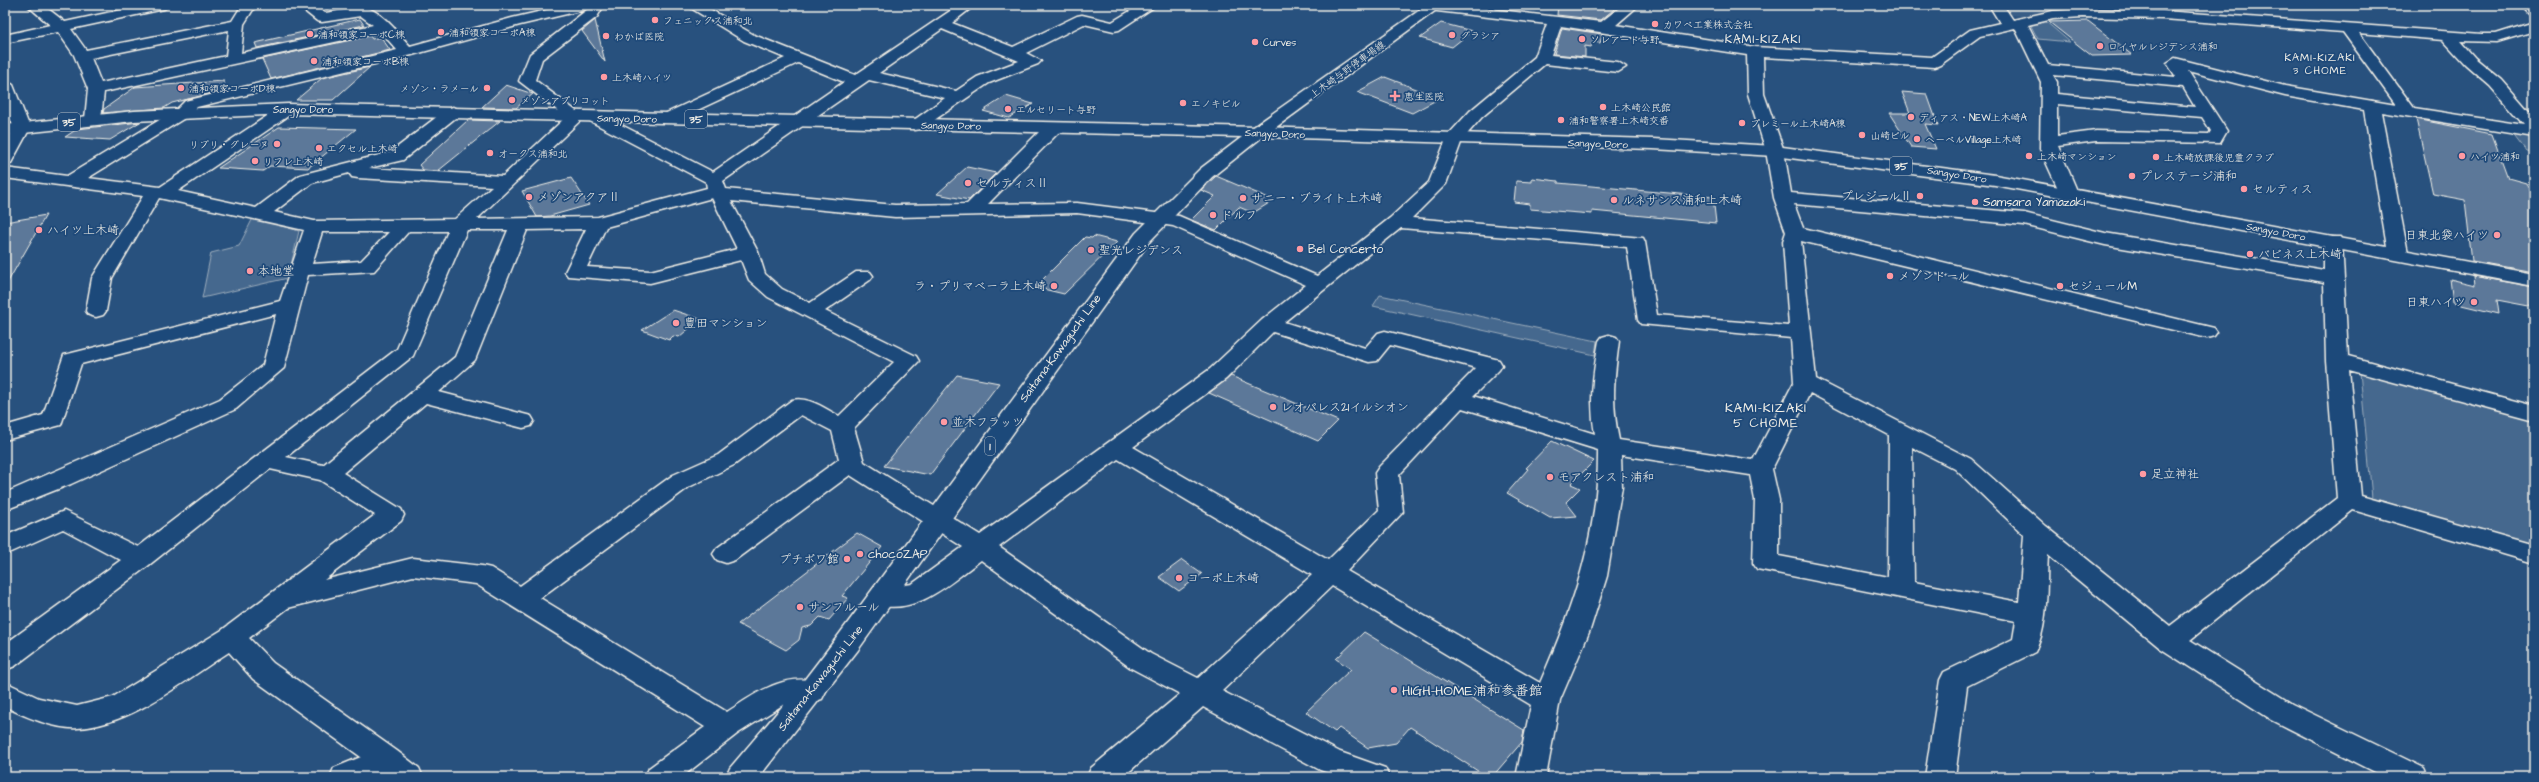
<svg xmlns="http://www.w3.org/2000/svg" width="2539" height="782" viewBox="0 0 2539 782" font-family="'Architects Daughter','Klee One',sans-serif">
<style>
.built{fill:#375d86}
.green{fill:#45688e;stroke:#9cacbb}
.building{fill:#5b7899;stroke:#f4f1e8}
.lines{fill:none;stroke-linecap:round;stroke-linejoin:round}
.minor-casing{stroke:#f4f1e8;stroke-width:3}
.secondary-casing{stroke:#f4f1e8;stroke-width:3}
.primary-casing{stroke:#f4f1e8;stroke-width:3}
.minor{fill:#1f4a7a;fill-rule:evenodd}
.secondary{fill:#1f4a7a;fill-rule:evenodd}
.primary{fill:#1f4a7a;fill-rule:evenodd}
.poi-dot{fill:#ff9aa2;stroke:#1f4a7a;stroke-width:1.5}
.labels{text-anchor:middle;stroke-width:3.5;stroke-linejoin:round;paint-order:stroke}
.far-poi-label{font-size:10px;fill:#f4f1e8;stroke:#1f4a7a;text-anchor:start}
.far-street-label{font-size:10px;fill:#f4f1e8;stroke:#1f4a7a}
.far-neighbourhood-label{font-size:11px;letter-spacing:1px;fill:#f4f1e8;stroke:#1f4a7a}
.shield{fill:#1f4a7a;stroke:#b4bfc7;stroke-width:1}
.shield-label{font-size:11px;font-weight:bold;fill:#f4f1e8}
.far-quarter-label{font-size:12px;letter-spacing:1px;fill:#f4f1e8;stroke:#1f4a7a}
.poi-label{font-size:12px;fill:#f4f1e8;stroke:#1f4a7a;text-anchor:start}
.street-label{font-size:12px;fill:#f4f1e8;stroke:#1f4a7a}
.neighbourhood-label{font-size:13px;letter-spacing:1px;fill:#f4f1e8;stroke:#1f4a7a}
.near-poi-label{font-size:14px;fill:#f4f1e8;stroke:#1f4a7a;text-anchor:start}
</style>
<rect width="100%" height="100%" fill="#28517e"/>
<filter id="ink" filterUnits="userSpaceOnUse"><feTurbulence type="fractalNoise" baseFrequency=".025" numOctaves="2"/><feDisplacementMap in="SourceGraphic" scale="8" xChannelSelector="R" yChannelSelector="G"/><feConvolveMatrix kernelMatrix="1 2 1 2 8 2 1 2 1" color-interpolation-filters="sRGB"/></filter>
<g filter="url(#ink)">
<!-- built -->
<path class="built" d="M 2004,5 L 2141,5 L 2146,12 L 2074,11 L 2029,17 L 2011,15 Z"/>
<!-- green -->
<path class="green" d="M 2045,21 L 2070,42 L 2038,39 L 2030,24 Z
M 2512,132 L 2532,134 L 2534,137 L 2534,153 L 2527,152 Z
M 253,218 L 299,231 L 288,278 L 202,298 L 211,253 L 239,246 Z
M 1380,295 L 1597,341 L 1595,355 L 1373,306 Z
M 2360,372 L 2534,418 L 2534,547 L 2372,498 Z"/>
<!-- building -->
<path class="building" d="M 1558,5 L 1619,5 L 1601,20 L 1557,15 Z
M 360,19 L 364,25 L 257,48 L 255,43 Z
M 595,20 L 605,62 L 582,31 Z
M 2088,21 L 2132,55 L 2092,56 L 2049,22 Z
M 1441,23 L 1472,31 L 1452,47 L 1420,38 Z
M 1562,28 L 1603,34 L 1600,43 L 1593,42 L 1591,47 L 1585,46 L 1585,57 L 1554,54 Z
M 370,36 L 372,39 L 381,37 L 390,50 L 271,79 L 262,59 Z
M 370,67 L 333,100 L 296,100 L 322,78 Z
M 1385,77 L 1440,98 L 1412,113 L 1357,92 Z
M 224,81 L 225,90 L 172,103 L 164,108 L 103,113 L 104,109 L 135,87 Z
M 506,85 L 533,94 L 516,108 L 482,107 Z
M 1902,92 L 1927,94 L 1938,125 L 1925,124 L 1936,149 L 1911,147 L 1889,113 L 1910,113 Z
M 1006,96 L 1033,104 L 1009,118 L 983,111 Z
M 2416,119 L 2492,134 L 2508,178 L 2526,183 L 2534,198 L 2534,272 L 2472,261 L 2465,200 L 2433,194 Z
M 468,120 L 500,121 L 438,171 L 423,170 L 419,165 Z
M 140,122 L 110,140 L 65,137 L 77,129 Z
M 279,127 L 356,129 L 308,168 L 270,166 L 263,171 L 218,168 Z
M 967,167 L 996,173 L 969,200 L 937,194 Z
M 1216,176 L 1254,192 L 1274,200 L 1253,213 L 1239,207 L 1216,230 L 1191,220 L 1215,196 L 1201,190 Z
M 571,178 L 589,205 L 550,216 L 537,217 L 522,191 Z
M 1532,178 L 1558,181 L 1558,183 L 1713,197 L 1716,223 L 1592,211 L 1592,214 L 1530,209 L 1530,204 L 1514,202 L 1516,181 L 1532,182 Z
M 46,215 L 5,287 L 5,222 Z
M 1094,236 L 1117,242 L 1064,294 L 1035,287 L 1085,237 L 1092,238 Z
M 2474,276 L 2534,287 L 2534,307 L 2497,300 L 2499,314 L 2453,303 L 2450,279 L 2475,285 Z
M 673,310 L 700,319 L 679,337 L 673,336 L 669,340 L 642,330 Z
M 957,375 L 999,383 L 930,475 L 884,466 Z
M 1231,376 L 1338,421 L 1318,441 L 1209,393 Z
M 1552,441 L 1594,461 L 1571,484 L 1580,488 L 1566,502 L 1577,516 L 1550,518 L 1507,493 L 1528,469 L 1526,468 Z
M 857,533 L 882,547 L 842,596 L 848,598 L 829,620 L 820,617 L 811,626 L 802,628 L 799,640 L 786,650 L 738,624 Z
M 1182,560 L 1202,574 L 1179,591 L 1159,577 Z
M 1364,632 L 1524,730 L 1522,742 L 1492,777 L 1487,777 L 1410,727 L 1396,743 L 1368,748 L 1339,728 L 1335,732 L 1306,712 L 1351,669 L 1336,659 Z"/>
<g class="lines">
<defs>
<path id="minor" d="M 27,5 L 43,5 L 65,22 L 144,5 L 171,5 L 164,9 L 71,29 L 86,50 L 232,21 L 242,5 L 256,5 L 244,24 L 241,53 L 373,25 L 361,16 L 322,22 L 317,21 L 297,5 L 313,5 L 325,13 L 364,7 C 382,11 398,33 410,46 L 512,18 L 568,5 L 604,5 L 597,17 L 542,59 L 535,80 L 584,117 L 477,219 L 598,217 L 707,188 L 706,182 L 588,120 L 586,117 L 588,114 L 600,114 L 713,172 L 844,82 L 798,63 L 674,121 L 662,121 L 660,118 L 662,115 L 785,58 L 744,41 L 686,5 L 703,5 L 754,35 L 855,75 L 959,5 L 975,5 L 952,23 L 1013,47 L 1077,16 L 1082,15 L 1112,22 L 1140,5 L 1157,5 L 1119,30 L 1114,31 L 1084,24 L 1026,53 L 1041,61 L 1038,64 L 989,83 L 921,129 L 915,130 L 907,125 L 945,98 L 869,80 L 723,181 L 726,189 L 895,205 L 967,204 L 1047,124 L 1053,123 L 1061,128 L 1059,132 L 988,204 L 1077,203 L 1179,216 L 1317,276 L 1390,218 L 1429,182 L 1448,135 L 1470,111 L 1535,57 L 1547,24 L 1420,9 L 1413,5 L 1456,5 L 1601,22 L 1623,5 L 1639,5 L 1616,25 L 1755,47 L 1932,57 L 1970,30 L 2000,23 L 1989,5 L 2003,5 L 2013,20 L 2053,11 L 2082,9 L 2163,11 L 2483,34 L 2496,34 L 2534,22 L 2534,31 L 2497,42 L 2460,41 L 2475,58 L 2502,80 L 2534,117 L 2534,137 L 2381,112 L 2408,253 L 2405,257 L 2391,257 L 2388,253 L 2364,110 L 2285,96 L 2188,71 L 2227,131 L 2220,143 L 2096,141 L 2058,146 L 2078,193 L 2075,197 L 2063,197 L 2060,193 L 2040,149 L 2041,82 L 2015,28 L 1980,36 L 1940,65 L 1935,67 L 1763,57 L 1764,94 L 1784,151 L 1791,193 L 2024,213 L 2105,233 L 2324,270 L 2324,241 L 2326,237 L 2340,237 L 2342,241 L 2348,356 L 2534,406 L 2534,420 L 2349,370 L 2361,496 L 2534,545 L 2534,563 L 2353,510 L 2190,640 L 2292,704 L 2424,768 L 2428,777 L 2385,777 L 2272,720 L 2160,648 L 2048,555 C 2046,585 2049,625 2035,652 L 1967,686 L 1955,777 L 1925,777 L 1940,680 L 1944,672 L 2013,639 L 2016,621 L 1757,569 L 1753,563 L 1755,500 L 1750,475 L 1621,455 L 1622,487 L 1607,576 L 1590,630 L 1560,700 L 1546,777 L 1516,777 L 1531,705 L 1332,586 L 1222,691 L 1340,752 L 1385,768 L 1389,777 L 1340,777 L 1320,770 L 1203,707 L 1123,777 L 1087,777 L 1091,768 L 1180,694 L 1131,668 L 981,560 C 950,583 916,617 874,604 L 870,597 L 874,590 L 912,584 L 963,547 L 850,475 L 735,560 L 726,563 L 717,560 L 713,554 L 717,548 L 839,459 L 832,431 L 801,415 L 734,465 L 689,487 L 540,598 L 727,712 C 757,693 785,671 822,683 L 826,691 L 822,699 L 812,702 L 792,701 L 781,706 L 737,734 L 682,777 L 645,777 L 649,768 L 705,727 L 476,584 L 413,576 L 288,608 L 249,638 L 273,663 L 397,751 L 419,768 L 423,777 L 387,777 L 384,774 L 377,777 L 330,777 L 334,768 L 361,757 L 253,679 L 229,652 C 185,680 132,725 78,728 C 58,730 22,716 5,706 L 5,682 L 39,698 L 77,706 L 113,697 L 222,630 L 375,515 L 320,480 L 270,469 L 149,565 L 15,666 L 5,670 L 5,644 L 121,560 L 63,529 L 5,555 L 5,536 L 64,511 L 138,547 L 397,349 L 448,231 L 409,231 L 374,271 L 308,275 L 284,368 L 236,409 L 71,484 L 5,510 L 5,493 L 220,399 L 263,365 L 276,314 L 81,364 L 61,425 L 5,440 L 5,426 L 43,415 L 64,355 L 280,301 L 304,230 L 159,198 L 112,278 L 106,311 L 103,315 L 96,317 L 89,315 L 86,311 L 92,278 L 143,196 L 5,178 L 5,168 L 67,176 L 176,110 L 185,101 L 397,50 L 381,32 L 104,92 L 101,119 L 93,124 L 85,119 L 88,89 L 74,55 L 58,32 L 5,43 L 5,35 L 50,25 ZM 588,9 L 530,54 L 519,81 L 566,117 L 503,176 L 369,168 L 403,160 L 459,115 L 461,112 L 453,107 L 447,109 L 391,152 L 300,175 L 256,208 L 178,191 L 294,112 L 296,109 L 294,106 L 282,106 L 160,187 L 88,178 L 188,116 L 197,107 L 412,55 L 520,25 ZM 2082,17 L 2163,19 L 2343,32 L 2396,105 L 2285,86 L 2175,58 L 2167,63 L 2176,77 L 2048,65 L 2028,25 L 2053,19 ZM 1561,26 L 1747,55 L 1748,94 L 1766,151 L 1774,198 L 1786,232 L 1783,241 L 1789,326 L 1657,315 L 1645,242 L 1643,238 L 1412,218 L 1446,184 L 1462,140 L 1482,117 L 1545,64 L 1618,72 L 1626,67 L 1618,62 L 1551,55 ZM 942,29 L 1019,61 L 977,77 L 956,91 L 879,73 ZM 229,30 L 226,56 L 101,83 L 91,58 ZM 2359,33 L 2443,40 L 2465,64 L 2490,86 L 2524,125 L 2414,108 ZM 2053,75 L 2183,87 L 2195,107 L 2057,94 L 2057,82 ZM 2057,104 L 2202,117 L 2211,131 L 2209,134 L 2096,131 L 2057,136 ZM 349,173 L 352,177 L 358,178 L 492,186 L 455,219 L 314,221 L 274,212 L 312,183 ZM 712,198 L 737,249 L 650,271 L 587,267 L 606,227 ZM 731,201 L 895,217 L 1077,213 L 1160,224 L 1173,226 L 1306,285 L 1262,320 L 1210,369 L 980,535 L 864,462 L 854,428 L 919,361 L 916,356 L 825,311 L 870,280 L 873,276 L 870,272 L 856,272 L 810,303 L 782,289 L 765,274 L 758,252 ZM 1794,204 L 2024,225 L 2105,245 L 2324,282 L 2326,360 L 2337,498 L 2170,626 L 2046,526 L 1971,459 L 1816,379 L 1801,241 L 2207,338 L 2214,336 L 2217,332 L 2214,328 L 1803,228 ZM 1401,228 L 1627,247 L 1638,320 L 1641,324 L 1791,338 L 1794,382 L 1753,460 L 1619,440 C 1611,401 1614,380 1619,341 L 1616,337 L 1609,335 L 1602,337 L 1599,341 C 1593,373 1589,402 1595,434 L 1473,396 L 1499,370 L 1502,365 L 1499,360 L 1385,331 L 1378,333 L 1365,348 L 1284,322 ZM 586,229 L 565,272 L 568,276 L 650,283 L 741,260 L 749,280 L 768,297 L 894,362 L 839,416 C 825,409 809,396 792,400 L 718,455 L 673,475 L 520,586 L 491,568 L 482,566 L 413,558 L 324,580 L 401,521 L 404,515 L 401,509 L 343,473 L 426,403 L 523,428 L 531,426 L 534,421 L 531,416 L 439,392 L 475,360 L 527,230 ZM 467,230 L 508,230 L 455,357 L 323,465 L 286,457 L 413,356 ZM 322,232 L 389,232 L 361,261 L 312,264 ZM 1273,332 L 1369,362 L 1377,361 L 1390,345 L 1476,368 L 1379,467 L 1375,473 L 1379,510 L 1328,560 L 1133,447 L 1226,379 ZM 1810,393 L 1889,435 L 1888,577 L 1779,556 L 1779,500 L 1772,469 ZM 1462,408 L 1598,450 C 1599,533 1573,608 1540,683 L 1347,571 L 1403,512 L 1399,475 ZM 1912,447 L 1955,469 L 2024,535 L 2019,602 L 1914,582 ZM 1118,459 L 1312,575 L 1198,678 L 1151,654 L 999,547 Z
M 5,80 L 13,85 L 30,128 L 11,163 L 5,164 L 5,144 L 14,128 L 5,105 Z"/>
<path id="secondary" d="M 1427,5 L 1443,5 L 1264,136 L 1252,136 L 1250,132 L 1252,128 Z
M 2521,5 L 2534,5 L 2534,15 L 2529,14 Z"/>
<path id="primary" d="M 288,104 L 1258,127 L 1653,139 L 1775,146 L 1995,175 L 2534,274 L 2534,286 L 1995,185 L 1775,156 L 1653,149 L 1262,137 L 1212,177 L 1150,241 L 858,650 L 759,777 L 726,777 L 730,768 L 802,683 L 838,636 L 1136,233 L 1200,169 L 1242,137 L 288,114 L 134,121 L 5,135 L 5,125 L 134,111 Z"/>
</defs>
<!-- minor casing -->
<use href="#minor" class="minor-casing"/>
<!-- secondary casing -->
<use href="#secondary" class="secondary-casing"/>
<!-- primary casing -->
<use href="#primary" class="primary-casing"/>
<!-- minor -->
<use href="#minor" class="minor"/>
<!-- secondary -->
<use href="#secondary" class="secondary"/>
<!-- primary -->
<use href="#primary" class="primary"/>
</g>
</g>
<!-- markers -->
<g class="poi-dot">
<circle cx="655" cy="20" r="4"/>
<circle cx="1655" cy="24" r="4"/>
<circle cx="441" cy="32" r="4"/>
<circle cx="310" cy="34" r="4"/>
<circle cx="1452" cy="35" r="4"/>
<circle cx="606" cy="36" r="4"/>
<circle cx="1582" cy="39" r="4"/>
<circle cx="1255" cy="42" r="4"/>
<circle cx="2100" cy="46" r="4"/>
<circle cx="314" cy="61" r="4"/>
<circle cx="604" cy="77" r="4"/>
<circle cx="181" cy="88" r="4"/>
<circle cx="487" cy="88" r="4"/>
<path d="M1393 90h4v4h4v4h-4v4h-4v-4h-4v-4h4z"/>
<circle cx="512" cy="100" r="4"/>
<circle cx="1183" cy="103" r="4"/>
<circle cx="1603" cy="107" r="4"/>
<circle cx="1008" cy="109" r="4"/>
<circle cx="1911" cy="117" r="4"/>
<circle cx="1561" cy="120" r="4"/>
<circle cx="1742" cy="123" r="4"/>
<circle cx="1862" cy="135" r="4"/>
<circle cx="1917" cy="139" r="4"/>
<circle cx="277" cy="144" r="4"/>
<circle cx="319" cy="148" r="4"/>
<circle cx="490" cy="153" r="4"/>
<circle cx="2029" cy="156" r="4"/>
<circle cx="2462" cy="156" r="4"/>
<circle cx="2156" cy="157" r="4"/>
<circle cx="255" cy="161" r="4"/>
<circle cx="2132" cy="176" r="4"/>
<circle cx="968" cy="183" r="4"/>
<circle cx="2244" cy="189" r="4"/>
<circle cx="1920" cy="196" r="4"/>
<circle cx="529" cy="197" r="4"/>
<circle cx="1243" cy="198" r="4"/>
<circle cx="1614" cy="200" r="4"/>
<circle cx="1975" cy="202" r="4"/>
<circle cx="1213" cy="215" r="4"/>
<circle cx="39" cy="230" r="4"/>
<circle cx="2497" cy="235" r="4"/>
<circle cx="1300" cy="249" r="4"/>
<circle cx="1091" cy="250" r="4"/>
<circle cx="2250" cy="254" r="4"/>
<circle cx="250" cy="271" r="4"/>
<circle cx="1890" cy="276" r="4"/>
<circle cx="1054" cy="286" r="4"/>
<circle cx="2060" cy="286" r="4"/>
<circle cx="2474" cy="302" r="4"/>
<circle cx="676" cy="323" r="4"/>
<circle cx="1273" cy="407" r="4"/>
<circle cx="944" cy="422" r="4"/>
<circle cx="2143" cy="474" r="4"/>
<circle cx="1550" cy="477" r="4"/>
<circle cx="860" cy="554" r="4"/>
<circle cx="847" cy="559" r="4"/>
<circle cx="1179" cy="578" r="4"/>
<circle cx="800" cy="607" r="4"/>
<circle cx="1394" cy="690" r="4"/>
</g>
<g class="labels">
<!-- far-poi labels -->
<g class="far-poi-label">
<text x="663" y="24">フェニックス浦和北</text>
<text x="1663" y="28">カワベ工業株式会社</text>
<text x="449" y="36">浦和領家コーポA棟</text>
<text x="318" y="38">浦和領家コーポC棟</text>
<text x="1460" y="39">グラシア</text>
<text x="614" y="40">わかば医院</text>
<text x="1590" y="43">ソレアード与野</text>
<text x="1263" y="46">Curves</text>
<text x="2108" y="50">ロイヤルレジデンス浦和</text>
<text x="322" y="65">浦和領家コーポB棟</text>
<text x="612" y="81">上木崎ハイツ</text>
<text x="189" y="92">浦和領家コーポD棟</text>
<text x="479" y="92" text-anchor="end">メゾン・ラメール</text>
<text x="1404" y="100">恵生医院</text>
<text x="520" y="104">メゾンアプリコット</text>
<text x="1191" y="107">エノキビル</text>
<text x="1611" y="111">上木崎公民館</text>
<text x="1016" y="113">エルセリート与野</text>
<text x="1919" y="121">ディアス・NEW上木崎A</text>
<text x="1569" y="124">浦和警察署上木崎交番</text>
<text x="1750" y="127">プレミール上木崎A棟</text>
<text x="1870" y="139">山崎ビル</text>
<text x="1925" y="143">ヘーベルVillage上木崎</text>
<text x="269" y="148" text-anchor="end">リブリ・グレーヌ</text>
<text x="327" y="152">エクセル上木崎</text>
<text x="498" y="157">オークス浦和北</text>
<text x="2037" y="160">上木崎マンション</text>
<text x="2470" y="160">ハイツ浦和</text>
<text x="2164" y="161">上木崎放課後児童クラブ</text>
<text x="263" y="165">リフレ上木崎</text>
</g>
<!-- far-street labels -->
<g class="far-street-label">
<text transform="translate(1347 69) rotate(-36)" y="4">上木崎与野停車場線</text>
<text x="303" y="113">Sangyo Doro</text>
<text transform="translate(627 118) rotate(1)" y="4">Sangyo Doro</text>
<text transform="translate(951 125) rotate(1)" y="4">Sangyo Doro</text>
<text transform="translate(1275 133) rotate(2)" y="4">Sangyo Doro</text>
<text transform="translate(1598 143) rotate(2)" y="4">Sangyo Doro</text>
<text transform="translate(1957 174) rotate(9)" y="4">Sangyo Doro</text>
<text transform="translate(2276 231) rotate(11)" y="4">Sangyo Doro</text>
</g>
<!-- far-neighbourhood labels -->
<g class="far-neighbourhood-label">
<text x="2320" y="61">KAMI-KIZAKI<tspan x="2320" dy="13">3 CHOME</tspan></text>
</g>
<!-- shield labels -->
<g class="shield">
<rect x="685" y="110" width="22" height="18" rx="3"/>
<rect x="58" y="113" width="22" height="18" rx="3"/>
<rect x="1890" y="157" width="22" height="18" rx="3"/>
<rect x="985" y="437" width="10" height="18" rx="3"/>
</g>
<g class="shield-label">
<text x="696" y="123">35</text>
<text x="69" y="126">35</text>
<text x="1901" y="170">35</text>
<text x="990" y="450">1</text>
</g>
<!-- far-quarter labels -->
<g class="far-quarter-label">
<text x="1763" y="43">KAMI-KIZAKI</text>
</g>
<!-- poi labels -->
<g class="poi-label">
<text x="2140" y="180">プレステージ浦和</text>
<text x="976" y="187">セルティスⅡ</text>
<text x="2252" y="193">セルティス</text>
<text x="1912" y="200" text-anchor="end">プレジールⅡ</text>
<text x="537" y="201">メゾンアクアⅡ</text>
<text x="1251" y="202">サニー・ブライト上木崎</text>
<text x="1622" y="204">ルネサンス浦和上木崎</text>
<text x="1983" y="206">Samsara Yamazaki</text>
<text x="1221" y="219">ドルフ</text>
<text x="47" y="234">ハイツ上木崎</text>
<text x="2489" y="239" text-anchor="end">日東北袋ハイツ</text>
<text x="1308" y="253">Bel Concerto</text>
<text x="1099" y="254">聖光レジデンス</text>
<text x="2258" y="258">バビネス上木崎</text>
<text x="258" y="275">本地堂</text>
<text x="1898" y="280">メゾンドール</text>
<text x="1046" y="290" text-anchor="end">ラ・プリマベーラ上木崎</text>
<text x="2068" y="290">セジュールM</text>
<text x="2466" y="306" text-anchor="end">日東ハイツ</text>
<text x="684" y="327">豊田マンション</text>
<text x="1281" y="411">レオパレス21イルシオン</text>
<text x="952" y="426">並木フラッツ</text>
<text x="2151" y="478">足立神社</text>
<text x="1558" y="481">モアクレスト浦和</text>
<text x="868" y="558">chocoZAP</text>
<text x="839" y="563" text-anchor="end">プチボワ館</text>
<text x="1187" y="582">コーポ上木崎</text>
<text x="808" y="611">サンフルール</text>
</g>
<!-- street labels -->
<g class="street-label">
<text transform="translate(1060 348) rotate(-54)" y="4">Saitama-Kawaguchi Line</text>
<text transform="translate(820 678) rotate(-52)" y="4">Saitama-Kawaguchi Line</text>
</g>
<!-- neighbourhood labels -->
<g class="neighbourhood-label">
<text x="1766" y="412">KAMI-KIZAKI<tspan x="1766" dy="15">5 CHOME</tspan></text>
</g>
<!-- near-poi labels -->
<g class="near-poi-label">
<text x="1402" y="695">HIGH-HOME浦和参番館</text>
</g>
</g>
<!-- margin -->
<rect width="2539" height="782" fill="none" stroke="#1f4a7a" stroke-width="20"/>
<rect x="10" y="10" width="2519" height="762" fill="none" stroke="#f4f1e8" stroke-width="1.5" filter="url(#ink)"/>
</svg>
